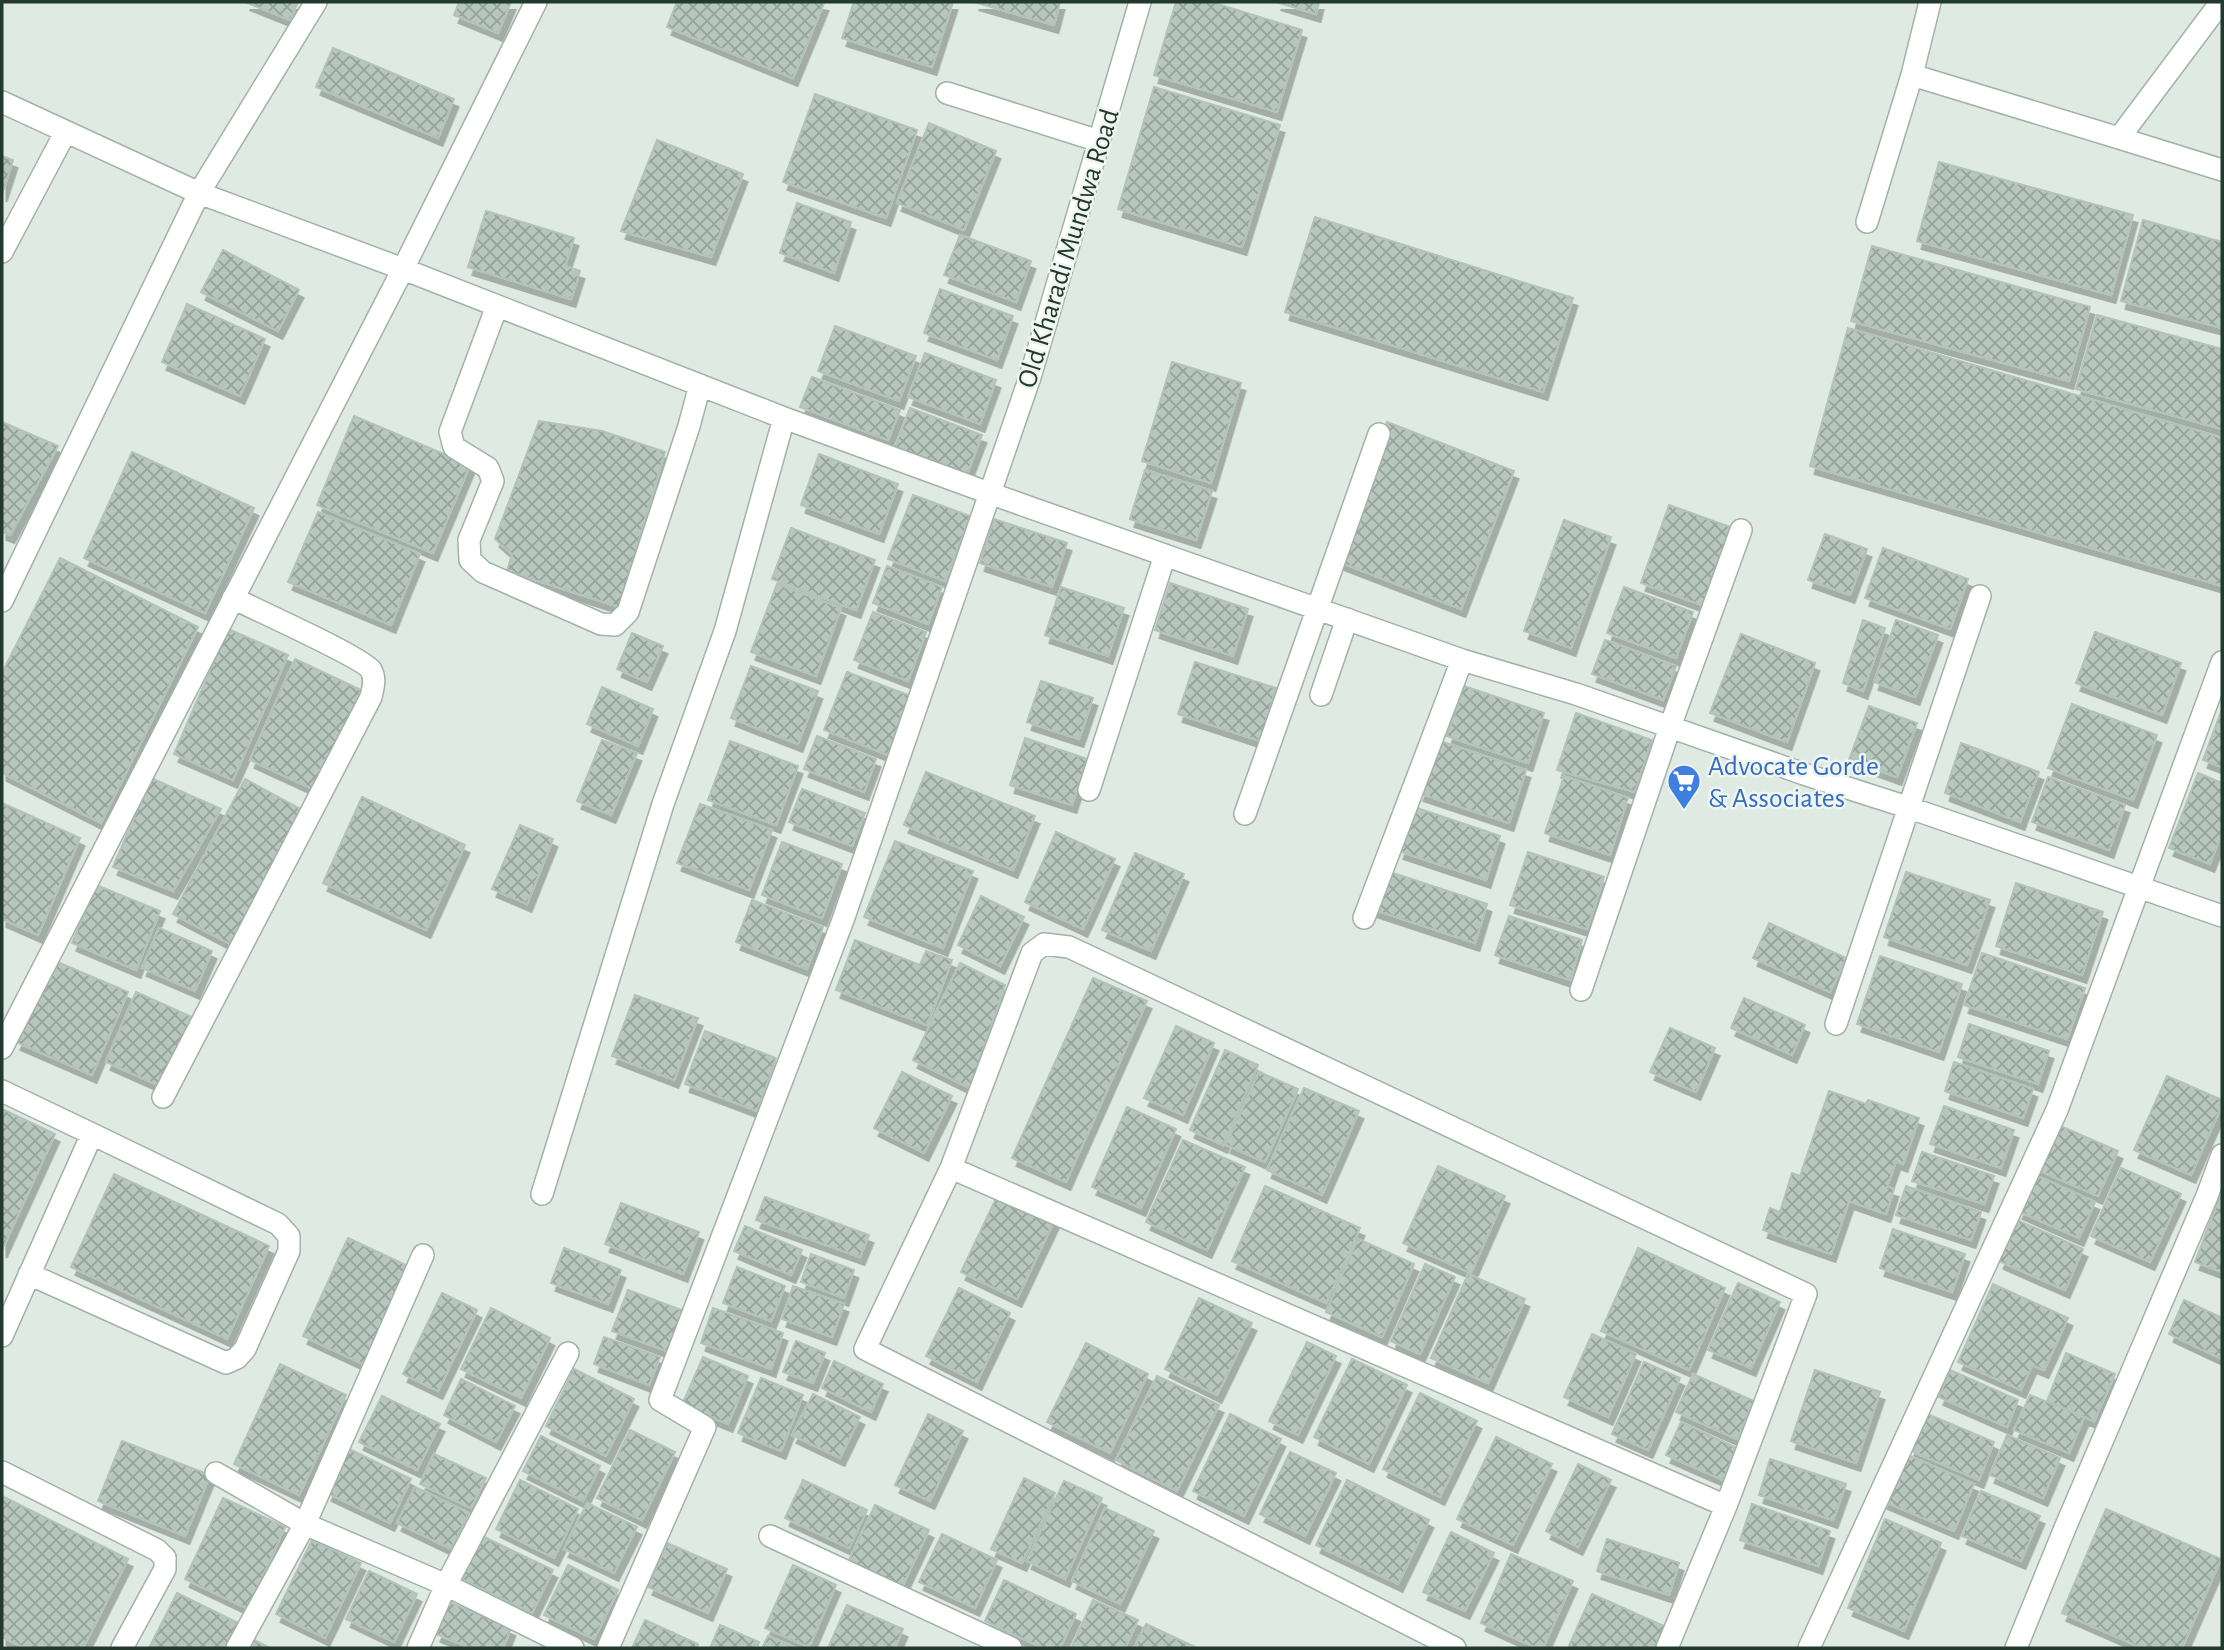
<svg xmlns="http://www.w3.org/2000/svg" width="2224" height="1650" viewBox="0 0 2224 1650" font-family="'Alegreya Sans',sans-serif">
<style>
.building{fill:url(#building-cross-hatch);stroke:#b2c3b9;stroke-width:2;filter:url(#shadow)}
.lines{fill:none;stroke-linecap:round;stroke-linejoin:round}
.lane-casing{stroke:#a2b1a9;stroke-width:24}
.street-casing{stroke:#a2b1a9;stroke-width:24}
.lane{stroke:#fff;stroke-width:21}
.street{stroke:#fff;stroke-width:21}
.labels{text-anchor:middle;stroke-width:5;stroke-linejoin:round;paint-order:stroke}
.street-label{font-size:28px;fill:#21392e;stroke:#eff6f1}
.shop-label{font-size:28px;fill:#366cbe;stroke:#eff6f1;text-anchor:start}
</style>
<defs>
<pattern id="building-cross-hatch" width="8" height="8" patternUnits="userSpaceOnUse" patternTransform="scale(1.75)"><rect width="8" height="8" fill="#b7c7be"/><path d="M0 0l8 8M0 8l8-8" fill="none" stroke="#94a39b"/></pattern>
<filter id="shadow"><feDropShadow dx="4.5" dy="8" stdDeviation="0" flood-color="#0004"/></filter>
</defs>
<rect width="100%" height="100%" fill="#dfeae3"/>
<!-- building -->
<path class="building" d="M 245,2 L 298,2 L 290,20 Z
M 459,2 L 511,2 L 498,33 L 454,15 Z
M 677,2 L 819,2 L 824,3 L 793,78 L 667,27 Z
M 854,2 L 953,2 L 932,67 L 842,38 Z
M 974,2 L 1060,2 L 1054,25 Z
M 1176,2 L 1211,2 L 1302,30 L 1277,112 L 1154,75 Z
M 1276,2 L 1319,2 L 1316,14 Z
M 333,48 L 454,99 L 438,138 L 316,87 Z
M 1154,87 L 1280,125 L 1242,247 L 1118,209 Z
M 815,94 L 917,130 L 886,218 L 783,182 Z
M 929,123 L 996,151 L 964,230 L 897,203 Z
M 657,140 L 743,174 L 711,257 L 621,231 Z
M 2,156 L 13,160 L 2,194 Z
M 1939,162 L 2133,215 L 2111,295 L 1917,241 Z
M 797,203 L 851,222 L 834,273 L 780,253 Z
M 486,211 L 574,238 L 565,266 L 580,271 L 571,299 L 468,267 Z
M 1315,217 L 1573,298 L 1543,392 L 1285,312 Z
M 2143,220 L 2222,242 L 2222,328 L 2121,301 Z
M 960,235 L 1031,261 L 1016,302 L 944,275 Z
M 1872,246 L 2090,307 L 2069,381 L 1851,321 Z
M 223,250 L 299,290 L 278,331 L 201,292 Z
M 940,289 L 1013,316 L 997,360 L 924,333 Z
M 187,304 L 265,339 L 240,396 L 162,362 Z
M 2097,315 L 2222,349 L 2222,429 L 2076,389 Z
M 835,326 L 916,356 L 899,401 L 818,371 Z
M 1848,328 L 2222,438 L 2222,586 L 1810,466 Z
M 925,353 L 996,380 L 980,424 L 908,397 Z
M 1172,362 L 1241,383 L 1211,483 L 1142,461 Z
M 812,377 L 900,410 L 888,440 L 800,407 Z
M 910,408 L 982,435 L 967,474 L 895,447 Z
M 354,416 L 470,465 L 433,553 L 317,505 Z
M 539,421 L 602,431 L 665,452 L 619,607 L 507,571 L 512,554 L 495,539 Z
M 2,422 L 58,446 L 10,535 L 2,532 Z
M 1387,422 L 1514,471 L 1461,609 L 1334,560 Z
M 132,452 L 254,508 L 205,613 L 84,558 Z
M 819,454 L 898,484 L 879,534 L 801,505 Z
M 1145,470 L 1212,491 L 1196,540 L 1130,519 Z
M 913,495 L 970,516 L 945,581 L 888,559 Z
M 1669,505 L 1736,529 L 1707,607 L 1641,583 Z
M 318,512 L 420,554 L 391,625 L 288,582 Z
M 994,519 L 1067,543 L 1052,587 L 980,563 Z
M 1564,520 L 1611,537 L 1571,648 L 1524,631 Z
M 791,528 L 875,560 L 856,610 L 772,579 Z
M 1825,534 L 1867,549 L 1850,595 L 1808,580 Z
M 1883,548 L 1968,579 L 1950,629 L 1865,598 Z
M 60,558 L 198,627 L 101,823 L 2,773 L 2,673 Z
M 887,566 L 942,587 L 928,624 L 873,603 Z
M 1170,583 L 1248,609 L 1233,656 L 1155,630 Z
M 777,584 L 841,608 L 816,676 L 751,652 Z
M 1061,587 L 1124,608 L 1108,656 L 1045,635 Z
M 1624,587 L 1693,612 L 1676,658 L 1607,633 Z
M 873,612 L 926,632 L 908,681 L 854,660 Z
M 1863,620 L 1885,628 L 1863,691 L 1843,683 Z
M 1896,620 L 1938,635 L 1915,697 L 1874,682 Z
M 228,629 L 288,655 L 233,780 L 174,754 Z
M 2095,632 L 2181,663 L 2162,715 L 2076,683 Z
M 632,633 L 663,646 L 647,682 L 617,669 Z
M 1741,634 L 1815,663 L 1787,742 L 1710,713 Z
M 1605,640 L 1676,666 L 1663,700 L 1592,674 Z
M 295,659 L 361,690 L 315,790 L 250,760 Z
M 1195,662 L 1276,688 L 1260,741 L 1178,714 Z
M 751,666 L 818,691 L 798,744 L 731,718 Z
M 847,672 L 911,696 L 888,755 L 824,730 Z
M 1041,681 L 1093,698 L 1079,739 L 1027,722 Z
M 1464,686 L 1544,713 L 1528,763 L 1447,736 Z
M 602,687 L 653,709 L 638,746 L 587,724 Z
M 2072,704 L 2157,735 L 2133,800 L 2048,768 Z
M 1869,706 L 1917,723 L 1897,777 L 1849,760 Z
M 2222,709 L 2222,767 L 2203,760 Z
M 1576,713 L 1652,740 L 1635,792 L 1557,770 Z
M 817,736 L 876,759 L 864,792 L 804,769 Z
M 1025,738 L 1087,759 L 1072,805 L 1010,785 Z
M 602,740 L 637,753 L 611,815 L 577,801 Z
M 1437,740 L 1526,770 L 1509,823 L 1419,793 Z
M 730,741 L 798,766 L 776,825 L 708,800 Z
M 1961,743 L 2039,772 L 2020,822 L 1945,793 Z
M 926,772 L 1035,816 L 1013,870 L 904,825 Z
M 2198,773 L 2222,783 L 2222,832 L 2210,864 L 2169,848 Z
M 1564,776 L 1628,798 L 1610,855 L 1545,833 Z
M 2048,777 L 2125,805 L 2109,850 L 2032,822 Z
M 151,778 L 221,809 L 173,891 L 113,867 Z
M 245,779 L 304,811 L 232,945 L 173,914 Z
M 802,789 L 865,813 L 852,846 L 789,822 Z
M 362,797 L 465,845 L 426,930 L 323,883 Z
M 2,803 L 80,838 L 38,935 L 2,919 Z
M 700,804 L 772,830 L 749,890 L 677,863 Z
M 1414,807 L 1500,836 L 1486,880 L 1399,851 Z
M 520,825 L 553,839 L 527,904 L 492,889 Z
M 1056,832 L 1115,859 L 1083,929 L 1025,902 Z
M 895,841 L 973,871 L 943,948 L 864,917 Z
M 782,842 L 842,864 L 822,918 L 762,895 Z
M 1528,852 L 1604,877 L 1587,929 L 1510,905 Z
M 1135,853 L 1184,874 L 1151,951 L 1102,930 Z
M 1384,870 L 1487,904 L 1475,943 L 1372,909 Z
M 1906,872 L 1990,900 L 1967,965 L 1884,937 Z
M 2016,883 L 2103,912 L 2082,975 L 1996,946 Z
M 96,885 L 160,911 L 136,970 L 72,943 Z
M 981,896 L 1024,917 L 1000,966 L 958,945 Z
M 752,900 L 823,927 L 807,969 L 736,942 Z
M 1509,916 L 1582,940 L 1570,980 L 1495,955 Z
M 1769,923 L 1846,958 L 1830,992 L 1753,958 Z
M 159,928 L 212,951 L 195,991 L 142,968 Z
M 855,940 L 920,965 L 926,951 L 952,960 L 927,1025 L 836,990 Z
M 1982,953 L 2085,988 L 2067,1039 L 1964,1005 Z
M 1880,956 L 1962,984 L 1939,1052 L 1857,1024 Z
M 55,961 L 128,992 L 92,1075 L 16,1042 Z
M 960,963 L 1005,985 L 970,1088 L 913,1060 Z
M 1093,978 L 1147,1001 L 1066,1182 L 1012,1158 Z
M 136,992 L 192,1017 L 162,1087 L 106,1062 Z
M 635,995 L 698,1018 L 674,1080 L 612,1056 Z
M 1744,998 L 1805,1025 L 1792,1055 L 1731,1028 Z
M 1969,1024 L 2049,1051 L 2038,1084 L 1958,1057 Z
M 1176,1026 L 1214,1043 L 1183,1115 L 1144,1098 Z
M 1670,1028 L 1715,1048 L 1696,1092 L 1650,1072 Z
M 705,1031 L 776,1058 L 757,1111 L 685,1084 Z
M 1225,1050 L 1258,1065 L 1223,1145 L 1190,1130 Z
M 1954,1062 L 2033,1089 L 2023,1118 L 1945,1091 Z
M 902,1072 L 952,1096 L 924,1153 L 874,1128 Z
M 1259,1072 L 1298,1089 L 1265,1162 L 1226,1145 Z
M 2167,1076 L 2222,1100 L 2222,1105 L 2191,1175 L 2134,1150 Z
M 1304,1088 L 1359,1111 L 1322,1195 L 1267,1170 Z
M 1829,1091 L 1866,1104 L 1868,1100 L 1919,1118 L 1903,1164 L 1896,1161 L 1887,1187 L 1894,1189 L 1886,1214 L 1849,1201 L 1831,1254 L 1763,1230 L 1770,1208 L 1780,1212 L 1792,1173 L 1800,1176 Z
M 1944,1106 L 2014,1130 L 2001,1168 L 1930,1144 Z
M 1127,1107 L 1176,1129 L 1141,1208 L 1092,1187 Z
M 2,1109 L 55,1134 L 2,1250 Z
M 2051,1122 L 2118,1151 L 2098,1196 L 2031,1167 Z
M 1183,1140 L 1245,1167 L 1207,1250 L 1146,1222 Z
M 1922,1152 L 1994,1176 L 1984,1204 L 1912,1181 Z
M 1438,1166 L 1505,1196 L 1471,1273 L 1403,1243 Z
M 2121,1168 L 2181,1194 L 2150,1262 L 2091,1236 Z
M 114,1174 L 269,1246 L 227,1339 L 71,1267 Z
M 2035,1175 L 2095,1202 L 2079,1238 L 2018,1211 Z
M 1265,1186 L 1360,1228 L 1326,1303 L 1232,1261 Z
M 1906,1186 L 1981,1212 L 1971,1240 L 1896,1215 Z
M 2222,1191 L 2222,1272 L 2195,1262 Z
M 999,1192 L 1055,1219 L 1017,1299 L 961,1272 Z
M 765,1197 L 869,1235 L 860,1257 L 756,1220 Z
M 621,1203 L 699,1232 L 683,1274 L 605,1244 Z
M 2017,1220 L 2083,1249 L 2065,1290 L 1999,1261 Z
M 745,1226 L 802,1250 L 791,1275 L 734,1251 Z
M 1893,1229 L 1965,1254 L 1952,1292 L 1880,1268 Z
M 348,1238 L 410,1267 L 365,1365 L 303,1336 Z
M 1358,1239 L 1414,1264 L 1382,1337 L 1326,1312 Z
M 564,1248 L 621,1270 L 608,1304 L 551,1283 Z
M 1638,1248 L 1725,1288 L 1689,1370 L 1601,1331 Z
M 811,1254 L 854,1270 L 844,1298 L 801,1282 Z
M 1425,1264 L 1455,1277 L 1420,1354 L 1391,1341 Z
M 737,1267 L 785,1286 L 771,1321 L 723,1303 Z
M 1468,1274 L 1525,1299 L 1488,1383 L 1431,1358 Z
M 1738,1283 L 1780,1302 L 1751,1368 L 1708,1350 Z
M 1993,1284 L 2068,1318 L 2044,1370 L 2032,1365 L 2021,1390 L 1958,1362 Z
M 793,1286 L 844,1304 L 832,1337 L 782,1319 Z
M 959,1288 L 1010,1313 L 977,1382 L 926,1356 Z
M 628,1290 L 687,1312 L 672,1353 L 612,1331 Z
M 442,1293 L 477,1310 L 438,1391 L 403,1374 Z
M 1199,1298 L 1252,1323 L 1217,1395 L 1165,1369 Z
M 2184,1300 L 2222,1318 L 2222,1359 L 2169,1334 Z
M 491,1308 L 550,1338 L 521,1398 L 461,1369 Z
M 713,1308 L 783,1333 L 771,1369 L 701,1343 Z
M 1592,1334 L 1636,1354 L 1608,1417 L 1564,1397 Z
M 604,1337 L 660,1357 L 649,1385 L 594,1364 Z
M 796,1341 L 825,1353 L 813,1383 L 783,1372 Z
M 1307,1342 L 1336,1356 L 1298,1435 L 1269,1421 Z
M 1086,1343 L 1148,1374 L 1110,1453 L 1047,1422 Z
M 2066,1353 L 2115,1374 L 2094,1421 L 2047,1401 Z
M 703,1357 L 748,1376 L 728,1424 L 682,1405 Z
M 1352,1359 L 1407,1385 L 1369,1464 L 1314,1437 Z
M 834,1361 L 883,1384 L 871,1412 L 822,1388 Z
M 1644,1362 L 1680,1378 L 1648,1450 L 1612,1434 Z
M 280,1364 L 346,1395 L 299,1495 L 234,1464 Z
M 574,1369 L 634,1399 L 606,1456 L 546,1426 Z
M 1815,1370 L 1880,1392 L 1856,1463 L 1791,1441 Z
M 1950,1370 L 2018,1400 L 2007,1427 L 1939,1397 Z
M 1693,1374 L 1754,1401 L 1737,1439 L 1676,1412 Z
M 1157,1376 L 1219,1405 L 1177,1491 L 1116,1460 Z
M 761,1378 L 803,1395 L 781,1451 L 738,1433 Z
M 461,1379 L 515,1406 L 496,1442 L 444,1415 Z
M 1420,1393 L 1477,1421 L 1440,1497 L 1383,1469 Z
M 813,1394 L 860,1417 L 840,1458 L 792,1435 Z
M 2030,1395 L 2084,1417 L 2069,1453 L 2014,1430 Z
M 382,1396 L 440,1424 L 417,1470 L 359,1442 Z
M 1925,1413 L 1994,1442 L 1979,1480 L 1909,1450 Z
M 928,1414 L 963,1431 L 930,1501 L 895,1485 Z
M 1230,1414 L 1281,1439 L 1244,1516 L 1193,1491 Z
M 1681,1422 L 1737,1448 L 1723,1480 L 1666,1455 Z
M 630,1430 L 675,1452 L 642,1520 L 597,1498 Z
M 2007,1435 L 2060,1458 L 2043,1498 L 1990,1475 Z
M 541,1436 L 600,1466 L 583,1501 L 523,1471 Z
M 1496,1437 L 1552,1464 L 1513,1545 L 1457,1519 Z
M 122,1441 L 210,1475 L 185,1536 L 98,1501 Z
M 349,1449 L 411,1479 L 390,1523 L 327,1493 Z
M 1290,1452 L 1336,1473 L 1305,1536 L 1260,1514 Z
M 1903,1453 L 1974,1484 L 1954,1531 L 1883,1501 Z
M 434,1454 L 486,1478 L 471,1508 L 420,1484 Z
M 1770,1459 L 1846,1484 L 1833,1520 L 1759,1495 Z
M 1578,1464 L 1611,1480 L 1578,1547 L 1546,1531 Z
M 1024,1478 L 1055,1493 L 1022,1563 L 991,1549 Z
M 520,1480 L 578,1509 L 554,1558 L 496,1529 Z
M 803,1480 L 867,1510 L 849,1548 L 785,1518 Z
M 1347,1480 L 1429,1520 L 1398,1584 L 1316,1545 Z
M 1064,1481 L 1102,1498 L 1065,1579 L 1027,1561 Z
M 415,1487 L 469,1513 L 451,1549 L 397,1523 Z
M 1981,1491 L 2040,1516 L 2021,1561 L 1962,1536 Z
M 2,1496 L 128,1559 L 83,1648 L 25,1648 L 2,1637 Z
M 223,1498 L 285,1527 L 248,1609 L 185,1579 Z
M 587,1503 L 637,1527 L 614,1573 L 564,1549 Z
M 1752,1504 L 1830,1531 L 1818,1566 L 1740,1540 Z
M 875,1505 L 929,1530 L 902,1587 L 848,1562 Z
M 1105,1508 L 1154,1531 L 1120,1604 L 1072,1581 Z
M 2106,1509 L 2221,1559 L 2182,1648 L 2142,1648 L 2062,1613 Z
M 1885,1519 L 1941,1543 L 1904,1631 L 1848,1608 Z
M 1451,1532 L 1494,1553 L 1465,1611 L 1423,1592 Z
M 942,1534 L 997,1560 L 975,1608 L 919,1582 Z
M 482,1536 L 553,1570 L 532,1613 L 462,1579 Z
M 1607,1539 L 1679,1563 L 1669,1595 L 1597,1571 Z
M 312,1540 L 361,1563 L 325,1638 L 276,1614 Z
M 667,1543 L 727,1569 L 708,1613 L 648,1587 Z
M 1511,1554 L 1573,1581 L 1543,1648 L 1537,1648 L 1481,1623 Z
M 568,1565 L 618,1590 L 594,1639 L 544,1615 Z
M 793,1565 L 836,1585 L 809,1647 L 765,1628 Z
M 369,1571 L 417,1594 L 394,1642 L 346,1619 Z
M 1004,1580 L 1076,1614 L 1060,1648 L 1043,1648 L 985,1621 Z
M 177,1593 L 238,1623 L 225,1648 L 149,1648 Z
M 1592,1594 L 1664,1626 L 1655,1648 L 1568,1648 Z
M 1093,1600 L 1138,1620 L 1125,1648 L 1071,1648 Z
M 449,1602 L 511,1628 L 503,1648 L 470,1648 L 436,1634 Z
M 847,1605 L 903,1629 L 895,1648 L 828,1648 Z
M 645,1620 L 698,1644 L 697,1648 L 632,1648 Z
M 1146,1624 L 1197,1648 L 1134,1648 Z
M 720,1625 L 759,1642 L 757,1648 L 710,1648 Z
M 768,1636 L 796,1648 L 762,1648 Z
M 252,1639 L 270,1648 L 247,1648 Z"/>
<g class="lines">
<defs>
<path id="lane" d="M 2221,2 L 2119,138 L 2222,170
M 1912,75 L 2119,138
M 1867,222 L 1912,75 L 1930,2
M 1321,695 L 1347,619
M 2,1472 L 157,1550 L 165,1558"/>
<path id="street" d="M 947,93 L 1099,141
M 2,102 L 199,193 L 403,269 L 784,418 L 989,493 L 1462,660 L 1576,694 L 1804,774 L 1910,808 L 2222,916
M 2,252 L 65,133
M 497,306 L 450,432 L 454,447 L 488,468 L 493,481 L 469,540 L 470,560 L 483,572 L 601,624 L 615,625 L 628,612 L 689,426 L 700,385
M 2,601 L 199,193 L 316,2
M 1089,790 L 1165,555
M 1245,814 L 1379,434
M 1364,918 L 1462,660
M 1581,990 L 1670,727 L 1741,530
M 1836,1024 L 1980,596
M 2,1048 L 403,269 L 536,2
M 2,1091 L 92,1134 L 2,1336
M 163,1097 L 371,697 C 373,688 376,679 371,670 C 362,657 254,609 233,598
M 951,1168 L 1726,1506
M 542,1194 L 663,804 L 725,631 L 784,418
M 29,1274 L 226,1363 L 237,1358 L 245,1349 L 289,1251 L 289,1236 L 278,1224 L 92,1134
M 216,1473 L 305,1524 L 446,1585 L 573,1648
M 770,1536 L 1011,1648
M 122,1648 L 165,1569 L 165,1558
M 237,1648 L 305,1524 L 423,1255
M 418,1648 L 446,1585 L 568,1353
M 608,1648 L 705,1427 L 660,1400 L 843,920 L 1031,374 L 1140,2
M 1455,1648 L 865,1349 L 951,1168 L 1032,953 L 1044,944 L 1069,947 L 1806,1294 L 1726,1506 L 1667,1648
M 1809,1648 L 2057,1110 L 2222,662
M 2016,1648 L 2065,1528 L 2207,1196 L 2222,1155"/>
</defs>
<!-- lane casing -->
<use href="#lane" class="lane-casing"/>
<!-- street casing -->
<use href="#street" class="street-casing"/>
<!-- lane -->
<use href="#lane" class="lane"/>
<!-- street -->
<use href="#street" class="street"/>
</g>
<!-- icons -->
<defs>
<symbol id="supermarket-pin" viewBox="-11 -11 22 30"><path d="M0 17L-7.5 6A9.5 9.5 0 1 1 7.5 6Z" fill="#3f7fe0" stroke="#eff6f1"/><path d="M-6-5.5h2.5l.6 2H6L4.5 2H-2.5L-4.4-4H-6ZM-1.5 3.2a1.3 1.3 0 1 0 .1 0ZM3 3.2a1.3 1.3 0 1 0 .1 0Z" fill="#fff"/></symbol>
</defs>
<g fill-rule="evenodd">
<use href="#supermarket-pin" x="1665" y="762" width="38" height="52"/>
</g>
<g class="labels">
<!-- street labels -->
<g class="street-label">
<text transform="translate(1067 248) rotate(-73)" y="10">Old Kharadi Mundwa Road</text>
</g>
<!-- shop labels -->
<g class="shop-label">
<text x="1708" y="775">Advocate Gorde<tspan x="1708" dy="32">&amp; Associates</tspan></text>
</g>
</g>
<!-- border -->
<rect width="2224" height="1650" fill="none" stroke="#21392e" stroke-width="7"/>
</svg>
